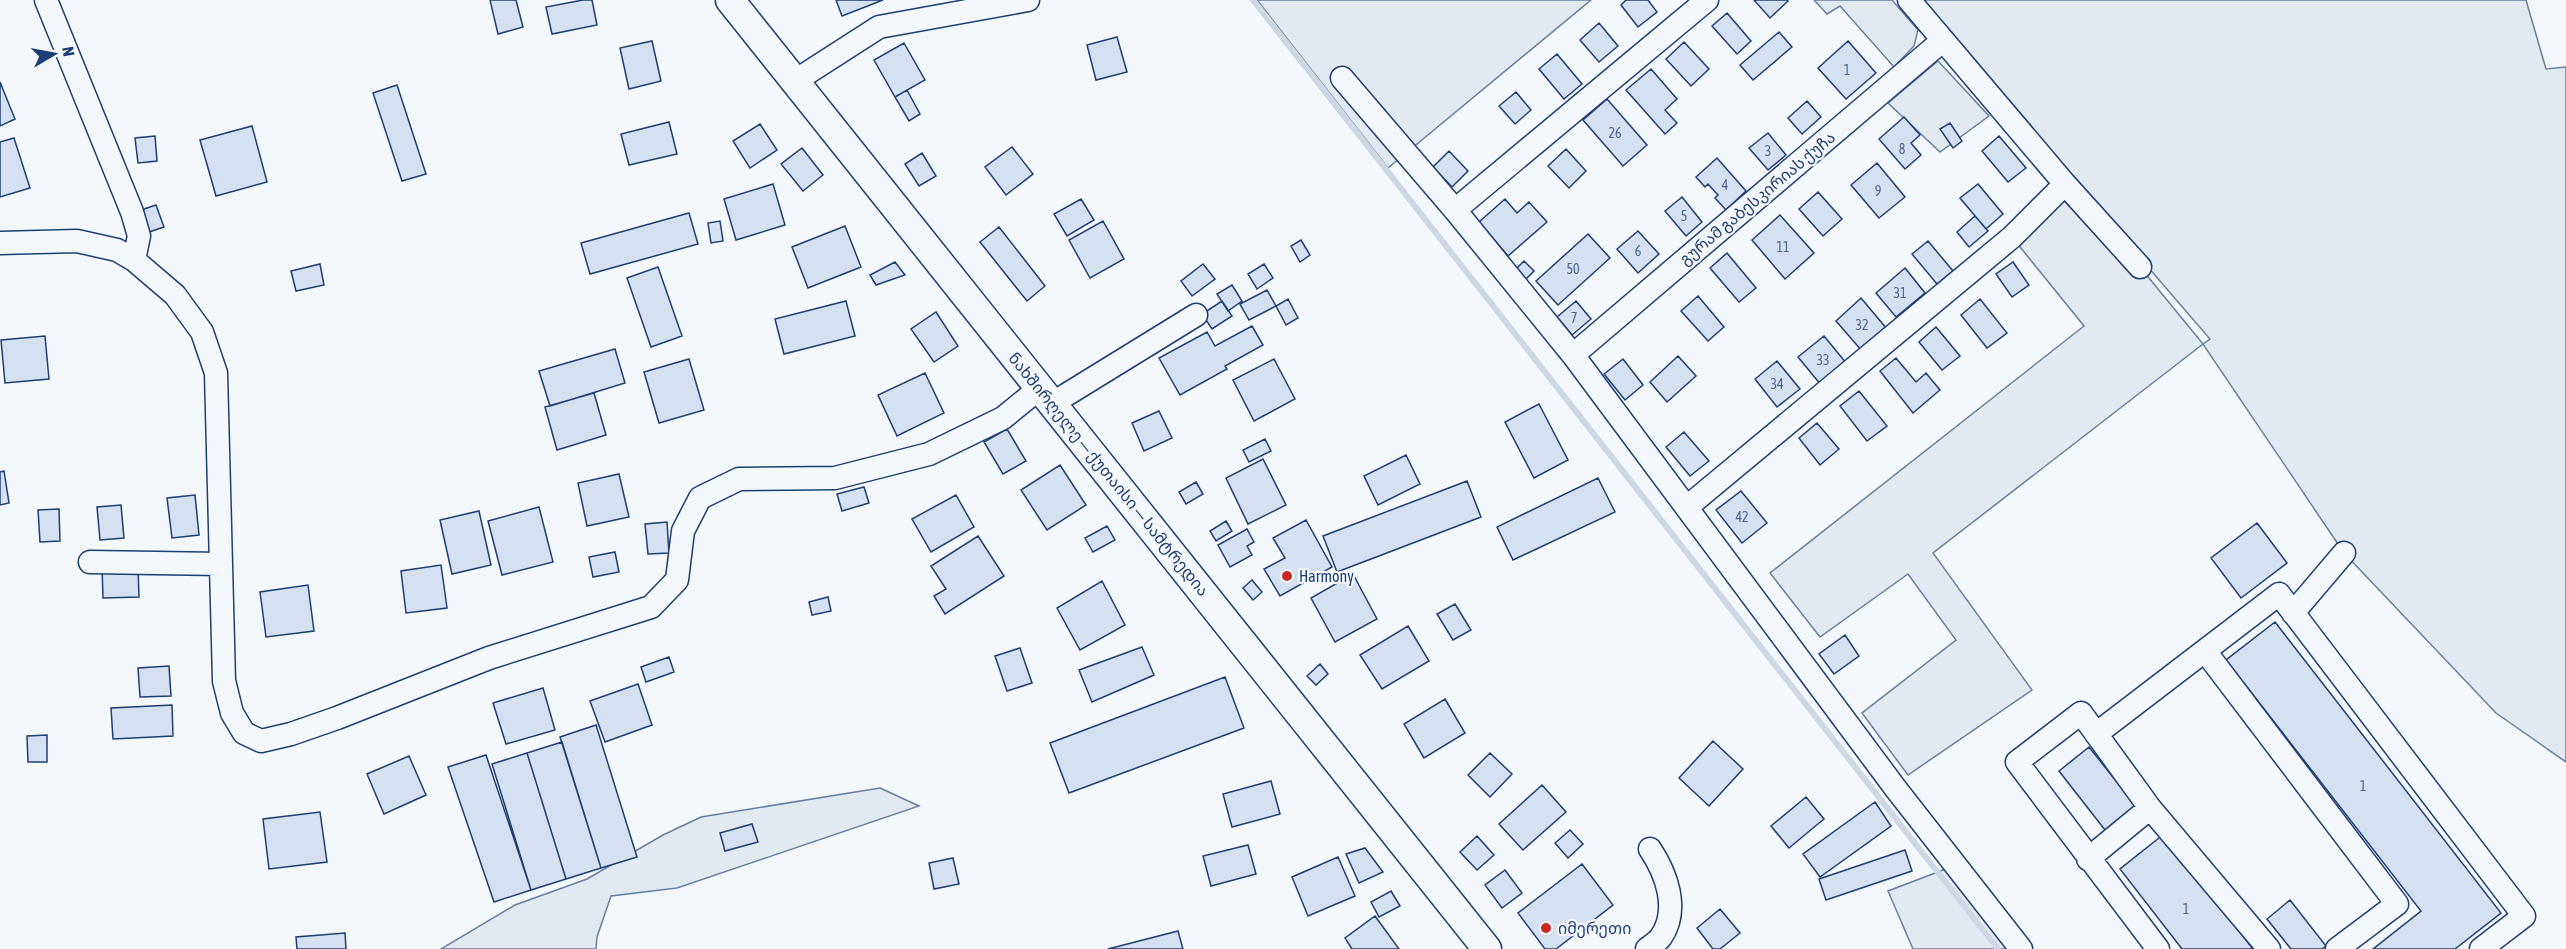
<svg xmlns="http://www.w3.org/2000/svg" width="2566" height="949" viewBox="0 0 2566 949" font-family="'Asap Condensed','Noto Sans Georgian',sans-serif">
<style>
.green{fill:#e3e9f0;stroke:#687fa3;stroke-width:1.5}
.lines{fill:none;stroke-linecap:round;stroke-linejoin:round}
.stream{stroke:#cfd7e4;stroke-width:6}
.building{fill:#d5e0f0;stroke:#1d3f73;stroke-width:1.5}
.minor-casing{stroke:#1d3f73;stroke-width:25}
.major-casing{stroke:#1d3f73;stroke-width:31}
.minor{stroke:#f4f7fb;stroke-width:22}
.major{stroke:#f4f7fb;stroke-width:28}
.poi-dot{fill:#c62828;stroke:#f4f7fb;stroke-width:2}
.labels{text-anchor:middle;stroke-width:4.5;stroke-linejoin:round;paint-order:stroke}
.number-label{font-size:14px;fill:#4b6792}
.street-label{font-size:16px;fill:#1d3f73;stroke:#f4f7fb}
.poi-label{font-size:16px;fill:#1d3f73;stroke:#f4f7fb;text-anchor:start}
</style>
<rect width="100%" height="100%" fill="#f4f7fb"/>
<!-- green -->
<path class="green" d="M 1257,0 L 1591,0 L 1388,168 Z
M 1814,0 L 1892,0 L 1918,30 L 1914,46 L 1894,67 L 1840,6 L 1827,14 Z
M 1918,0 L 2526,0 L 2546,69 L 2566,67 L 2566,762 L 2496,713 L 2344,553 L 2203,344 L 1933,553 L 2032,690 L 1908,775 L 1862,713 L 1956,640 L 1908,574 L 1820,637 L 1770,573 L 2084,326 L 2012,237 L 2065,184 L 2140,267 L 2203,344 L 2210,339 Z
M 1938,61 L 1989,116 L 1940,152 L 1888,103 Z
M 880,788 L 919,806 L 677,888 L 611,896 L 597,937 L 596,949 L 441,949 L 515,905 L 587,879 L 663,835 L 701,817 Z
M 1951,867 L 2016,949 L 1913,949 L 1888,891 Z"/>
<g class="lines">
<!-- stream -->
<path class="stream" d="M 1253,0 L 1998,949"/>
</g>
<!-- building -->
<path class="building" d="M 490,0 L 516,0 L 523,27 L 498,34 Z
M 583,0 L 592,0 L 597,25 L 552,34 L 546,7 Z
M 836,0 L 883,0 L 842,16 Z
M 1626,0 L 1648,0 L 1657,12 L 1638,27 L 1621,5 Z
M 1754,0 L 1787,0 L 1788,1 L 1770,18 Z
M 1727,13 L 1751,41 L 1737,54 L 1712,26 Z
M 1599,23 L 1618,46 L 1599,62 L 1580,40 Z
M 1779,32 L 1792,47 L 1753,80 L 1740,65 Z
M 1117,37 L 1127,72 L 1096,80 L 1087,45 Z
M 652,41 L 661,81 L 629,89 L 620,48 Z
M 1848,41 L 1876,73 L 1846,99 L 1818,68 Z
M 1684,42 L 1709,69 L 1691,86 L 1666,59 Z
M 904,43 L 925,80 L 895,97 L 874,60 Z
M 1557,54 L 1582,84 L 1564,99 L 1539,69 Z
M 1651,69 L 1677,99 L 1665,110 L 1677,123 L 1665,134 L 1626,90 Z
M 0,82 L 15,119 L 0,126 Z
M 397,85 L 426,174 L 402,181 L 373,93 Z
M 907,90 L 920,114 L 909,121 L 895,97 Z
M 1516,92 L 1531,110 L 1515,124 L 1499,106 Z
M 1607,99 L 1647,145 L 1623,166 L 1583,120 Z
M 1807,101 L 1821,117 L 1802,134 L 1788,118 Z
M 1904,117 L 1920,135 L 1911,143 L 1921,155 L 1905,169 L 1879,139 Z
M 669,122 L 677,154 L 629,165 L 621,134 Z
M 1950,123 L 1962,141 L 1953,148 L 1940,129 Z
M 760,124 L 777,150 L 750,168 L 733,141 Z
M 252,126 L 267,182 L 216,196 L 200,140 Z
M 1768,133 L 1786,155 L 1768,170 L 1749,148 Z
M 155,136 L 157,161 L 138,163 L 135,138 Z
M 1999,136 L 2026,168 L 2008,182 L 1982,151 Z
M 14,138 L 30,188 L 0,197 L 0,142 Z
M 1012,147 L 1033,174 L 1006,195 L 985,167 Z
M 802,148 L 823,175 L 803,191 L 781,164 Z
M 1566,149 L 1586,171 L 1569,188 L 1548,166 Z
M 1449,151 L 1468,171 L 1452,187 L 1433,167 Z
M 922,153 L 936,176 L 919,186 L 905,164 Z
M 1717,158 L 1746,191 L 1726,210 L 1715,198 L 1718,195 L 1708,184 L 1705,187 L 1696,177 Z
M 1877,163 L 1905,197 L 1879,218 L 1851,185 Z
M 773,184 L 785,225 L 736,240 L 724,199 Z
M 1978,184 L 2003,214 L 1986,229 L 1960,198 Z
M 1818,192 L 1842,219 L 1823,236 L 1799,209 Z
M 1682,197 L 1702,222 L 1686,236 L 1665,211 Z
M 1081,199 L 1094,220 L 1067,236 L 1054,214 Z
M 1505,199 L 1517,213 L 1529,202 L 1547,222 L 1508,256 L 1479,222 Z
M 156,205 L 164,227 L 149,232 L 141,210 Z
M 689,213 L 698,244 L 590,274 L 581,243 Z
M 1780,215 L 1814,253 L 1785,279 L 1752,240 Z
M 1975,216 L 1988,231 L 1969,247 L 1957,232 Z
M 720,221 L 723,241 L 711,243 L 708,223 Z
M 1103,221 L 1124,259 L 1090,278 L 1069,240 Z
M 845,226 L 861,267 L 808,288 L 792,247 Z
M 999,227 L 1045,286 L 1027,301 L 980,242 Z
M 1638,231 L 1659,254 L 1638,273 L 1617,249 Z
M 1588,234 L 1610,258 L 1558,305 L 1536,281 Z
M 1301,240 L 1310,255 L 1300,262 L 1291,246 Z
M 1928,241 L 1953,271 L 1937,284 L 1912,254 Z
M 1727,253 L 1756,288 L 1739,302 L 1710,268 Z
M 1524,261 L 1534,271 L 1526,279 L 1516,269 Z
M 895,262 L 905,275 L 876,285 L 870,275 Z
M 2013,262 L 2029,285 L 2012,297 L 1996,274 Z
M 320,264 L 324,285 L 296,291 L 291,271 Z
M 1203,264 L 1215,279 L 1192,296 L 1181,281 Z
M 1264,264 L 1273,278 L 1257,289 L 1248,274 Z
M 658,267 L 682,336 L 651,347 L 627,278 Z
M 1905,268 L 1925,293 L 1896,317 L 1876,293 Z
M 1232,285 L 1242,301 L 1228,311 L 1217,294 Z
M 1267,290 L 1276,306 L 1249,320 L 1240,304 Z
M 1698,296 L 1724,327 L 1708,341 L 1681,311 Z
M 1861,298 L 1887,329 L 1862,351 L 1836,321 Z
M 1288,299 L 1298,318 L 1286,325 L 1276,306 Z
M 1980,299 L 2007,333 L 1987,348 L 1961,315 Z
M 846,301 L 855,336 L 784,354 L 775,319 Z
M 1222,301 L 1232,316 L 1212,329 L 1202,314 Z
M 1576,301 L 1591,319 L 1572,335 L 1557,317 Z
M 936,312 L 958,346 L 934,362 L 911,329 Z
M 1252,326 L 1263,345 L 1225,366 L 1227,369 L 1180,395 L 1159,358 L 1207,332 L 1215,346 Z
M 1936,327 L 1960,356 L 1942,370 L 1919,342 Z
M 45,336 L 49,379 L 5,383 L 1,340 Z
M 1824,336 L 1847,364 L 1821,385 L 1798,357 Z
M 615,349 L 625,383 L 550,406 L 539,371 Z
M 1678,356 L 1696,376 L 1667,402 L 1650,382 Z
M 1896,358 L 1916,382 L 1926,373 L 1940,390 L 1913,413 L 1880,371 Z
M 689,359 L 704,410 L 659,423 L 644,372 Z
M 1274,359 L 1295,399 L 1254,421 L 1233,380 Z
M 1623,359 L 1643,385 L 1625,400 L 1604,374 Z
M 1777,361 L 1800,389 L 1777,407 L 1755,379 Z
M 925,373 L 944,413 L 897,436 L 878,395 Z
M 1859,391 L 1887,426 L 1867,441 L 1840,406 Z
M 594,393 L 606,435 L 557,450 L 545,407 Z
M 1539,404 L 1568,460 L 1534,478 L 1505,422 Z
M 1159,411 L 1172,438 L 1144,451 L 1132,423 Z
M 1817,423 L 1839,449 L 1820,465 L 1799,438 Z
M 1007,429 L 1026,461 L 1003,474 L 984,442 Z
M 1684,432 L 1709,461 L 1690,476 L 1666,447 Z
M 1265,439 L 1271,451 L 1249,462 L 1243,450 Z
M 1406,455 L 1420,484 L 1378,505 L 1364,476 Z
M 1263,459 L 1286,505 L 1248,524 L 1226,478 Z
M 1060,465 L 1086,505 L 1047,530 L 1021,490 Z
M 4,471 L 9,503 L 0,505 L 0,472 Z
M 619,474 L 629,517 L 587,526 L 578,483 Z
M 1598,478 L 1615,512 L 1513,560 L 1497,527 Z
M 1467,481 L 1481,517 L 1337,572 L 1323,536 Z
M 1196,482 L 1203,494 L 1186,504 L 1179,492 Z
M 864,487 L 869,503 L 842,511 L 837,494 Z
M 1741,491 L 1767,523 L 1742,543 L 1716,510 Z
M 195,495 L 199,535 L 172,538 L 167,498 Z
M 956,495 L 974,527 L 931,552 L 912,519 Z
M 121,505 L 124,538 L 100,540 L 97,507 Z
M 539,507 L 553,562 L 502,575 L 488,521 Z
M 59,509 L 60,541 L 40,542 L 38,510 Z
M 479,511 L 491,565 L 452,574 L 440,520 Z
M 1306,520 L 1332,567 L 1280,596 L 1264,569 L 1285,558 L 1273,538 Z
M 1226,521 L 1232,531 L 1216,541 L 1210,531 Z
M 667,522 L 669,553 L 648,554 L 645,524 Z
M 2257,523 L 2287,563 L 2241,598 L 2211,558 Z
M 1107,526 L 1115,540 L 1093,552 L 1085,538 Z
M 1247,529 L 1254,542 L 1247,546 L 1252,555 L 1230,567 L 1218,545 Z
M 978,536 L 1004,576 L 945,614 L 934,596 L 946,589 L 931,566 Z
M 615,552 L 619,572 L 593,577 L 589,557 Z
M 441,565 L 447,608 L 406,613 L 401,571 Z
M 138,566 L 139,597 L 103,598 L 102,568 Z
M 1353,574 L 1377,619 L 1335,642 L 1311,598 Z
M 1252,580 L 1262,592 L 1253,600 L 1243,588 Z
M 1102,581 L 1125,625 L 1080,650 L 1057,608 Z
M 308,585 L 314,631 L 266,637 L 260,592 Z
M 828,597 L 831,611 L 812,615 L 809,602 Z
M 1455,604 L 1471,630 L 1453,640 L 1437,614 Z
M 2275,622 L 2501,913 L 2455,949 L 2373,949 L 2421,911 L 2226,660 Z
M 1408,626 L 1429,661 L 1382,689 L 1360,655 Z
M 1845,635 L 1859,656 L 1834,674 L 1819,654 Z
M 1142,647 L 1154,675 L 1092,702 L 1079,670 Z
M 1020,648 L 1032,683 L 1007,691 L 995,656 Z
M 669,657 L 674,672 L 646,682 L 641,667 Z
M 1320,664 L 1328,674 L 1316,685 L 1307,676 Z
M 169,666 L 171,696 L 140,697 L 138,668 Z
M 1225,677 L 1244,728 L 1069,793 L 1050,743 Z
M 638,684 L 652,725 L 605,742 L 590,701 Z
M 543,688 L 555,730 L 506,744 L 493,703 Z
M 1445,699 L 1465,733 L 1424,758 L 1404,724 Z
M 172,705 L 173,736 L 113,739 L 111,708 Z
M 596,725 L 637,857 L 601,868 L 560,737 Z
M 47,735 L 47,762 L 28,762 L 27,736 Z
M 1713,741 L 1743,769 L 1709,806 L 1679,778 Z
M 562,742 L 601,868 L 566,879 L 527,753 Z
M 2089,747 L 2136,806 L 2105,830 L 2059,771 Z
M 527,753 L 566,879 L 531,890 L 492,764 Z
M 1490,753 L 1512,774 L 1490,797 L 1468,775 Z
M 486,755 L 531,890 L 494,902 L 448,767 Z
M 409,756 L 426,795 L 384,814 L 367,774 Z
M 1271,781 L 1280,814 L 1232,827 L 1223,794 Z
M 1542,785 L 1566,812 L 1523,850 L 1499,824 Z
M 1806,797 L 1824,819 L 1789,848 L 1771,826 Z
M 1875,802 L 1891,826 L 1820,877 L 1803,854 Z
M 320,812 L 327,862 L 269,869 L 263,819 Z
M 752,824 L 758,842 L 725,851 L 720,833 Z
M 1570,830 L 1583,844 L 1568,858 L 1555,843 Z
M 2164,834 L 2253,949 L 2182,949 L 2120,869 Z
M 1477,836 L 1494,855 L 1477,870 L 1460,852 Z
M 1248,845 L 1256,874 L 1211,886 L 1203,856 Z
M 1365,848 L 1383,872 L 1359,883 L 1346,854 Z
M 1905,850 L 1912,871 L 1826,900 L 1819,879 Z
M 1338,857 L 1355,896 L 1308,916 L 1292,877 Z
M 953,858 L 959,884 L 934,889 L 929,863 Z
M 1582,864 L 1613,905 L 1556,949 L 1545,949 L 1518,913 Z
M 1505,870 L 1522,893 L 1502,908 L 1485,885 Z
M 1391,891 L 1400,906 L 1379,917 L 1371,902 Z
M 2290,900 L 2326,946 L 2322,949 L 2291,949 L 2267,919 Z
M 1720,909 L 1740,933 L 1720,949 L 1713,949 L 1697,928 Z
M 1375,916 L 1399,949 L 1352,949 L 1345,938 Z
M 1178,931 L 1183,949 L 1108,949 Z
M 345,933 L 346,949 L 297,949 L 296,937 Z"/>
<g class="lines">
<defs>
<path id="minor" d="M 46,0 L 132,212 L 139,236 L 134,260
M 1909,0 L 2065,184 L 2140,267
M 1342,78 L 1455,210 L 1573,355 L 1896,789 L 2021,949
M 795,81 L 879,27 L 1028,0
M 1455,210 L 1707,0
M 0,243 L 77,241 L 117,250 L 134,260 L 175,295 L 202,332 L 216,373 L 224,681 L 232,713 L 244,733 L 261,741 L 291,734 L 337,718 L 489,658 L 651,607 L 677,580 L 683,531 L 700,498 L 739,479 L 835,478 L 929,454 L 1003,418 L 1041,387
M 1573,355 L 1942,41
M 1053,403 L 1196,315
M 1687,507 L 2012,237 L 2065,184
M 90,562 L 221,564
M 2293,613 L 2344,553
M 2205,651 L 2397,904 L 2337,949
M 2096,734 L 2279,594 L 2524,916 L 2481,949
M 2150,808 L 2269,949
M 2088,859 L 2150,808 L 2081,713 L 2017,762 L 2158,949
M 1647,949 C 1651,946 1658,941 1661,937 C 1680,909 1666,873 1650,849"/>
<path id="major" d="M 730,0 L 1487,949"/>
</defs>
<!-- minor casing -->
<use href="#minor" class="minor-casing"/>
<!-- major casing -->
<use href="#major" class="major-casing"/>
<!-- minor -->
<use href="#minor" class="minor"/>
<!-- major -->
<use href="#major" class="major"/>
</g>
<!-- markers -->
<g class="poi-dot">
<circle cx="1287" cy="576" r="6"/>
<circle cx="1546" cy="928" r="6"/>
</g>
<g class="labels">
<!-- number labels -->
<g class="number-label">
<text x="1847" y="75">1</text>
<text x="1615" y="138">26</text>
<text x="1902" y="154">8</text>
<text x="1768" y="156">3</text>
<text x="1725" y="190">4</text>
<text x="1878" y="196">9</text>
<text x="1684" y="221">5</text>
<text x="1783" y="252">11</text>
<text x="1638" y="256">6</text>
<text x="1573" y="274">50</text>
<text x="1900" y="298">31</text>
<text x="1574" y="323">7</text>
<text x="1862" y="330">32</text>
<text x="1823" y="365">33</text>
<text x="1777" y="389">34</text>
<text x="1742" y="522">42</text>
<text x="2363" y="791">1</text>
<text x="2186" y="914">1</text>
</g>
<!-- street labels -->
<g class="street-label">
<text transform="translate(1757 198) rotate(-40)" y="6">გურამ გაბესკირიას ქუჩა</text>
<text transform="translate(1109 474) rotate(51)" y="6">ნახშირღელე — ქუთაისი — სამტრედია</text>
</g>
<!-- poi labels -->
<g class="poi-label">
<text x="1299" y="582">Harmony</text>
<text x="1558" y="934">იმერეთი</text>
</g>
</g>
<!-- north arrow -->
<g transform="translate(54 54) rotate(80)" stroke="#f4f7fb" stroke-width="4.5" paint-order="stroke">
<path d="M0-4.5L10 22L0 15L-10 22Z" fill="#1d3f73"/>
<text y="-9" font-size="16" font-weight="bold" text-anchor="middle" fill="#1d3f73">N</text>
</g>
</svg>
